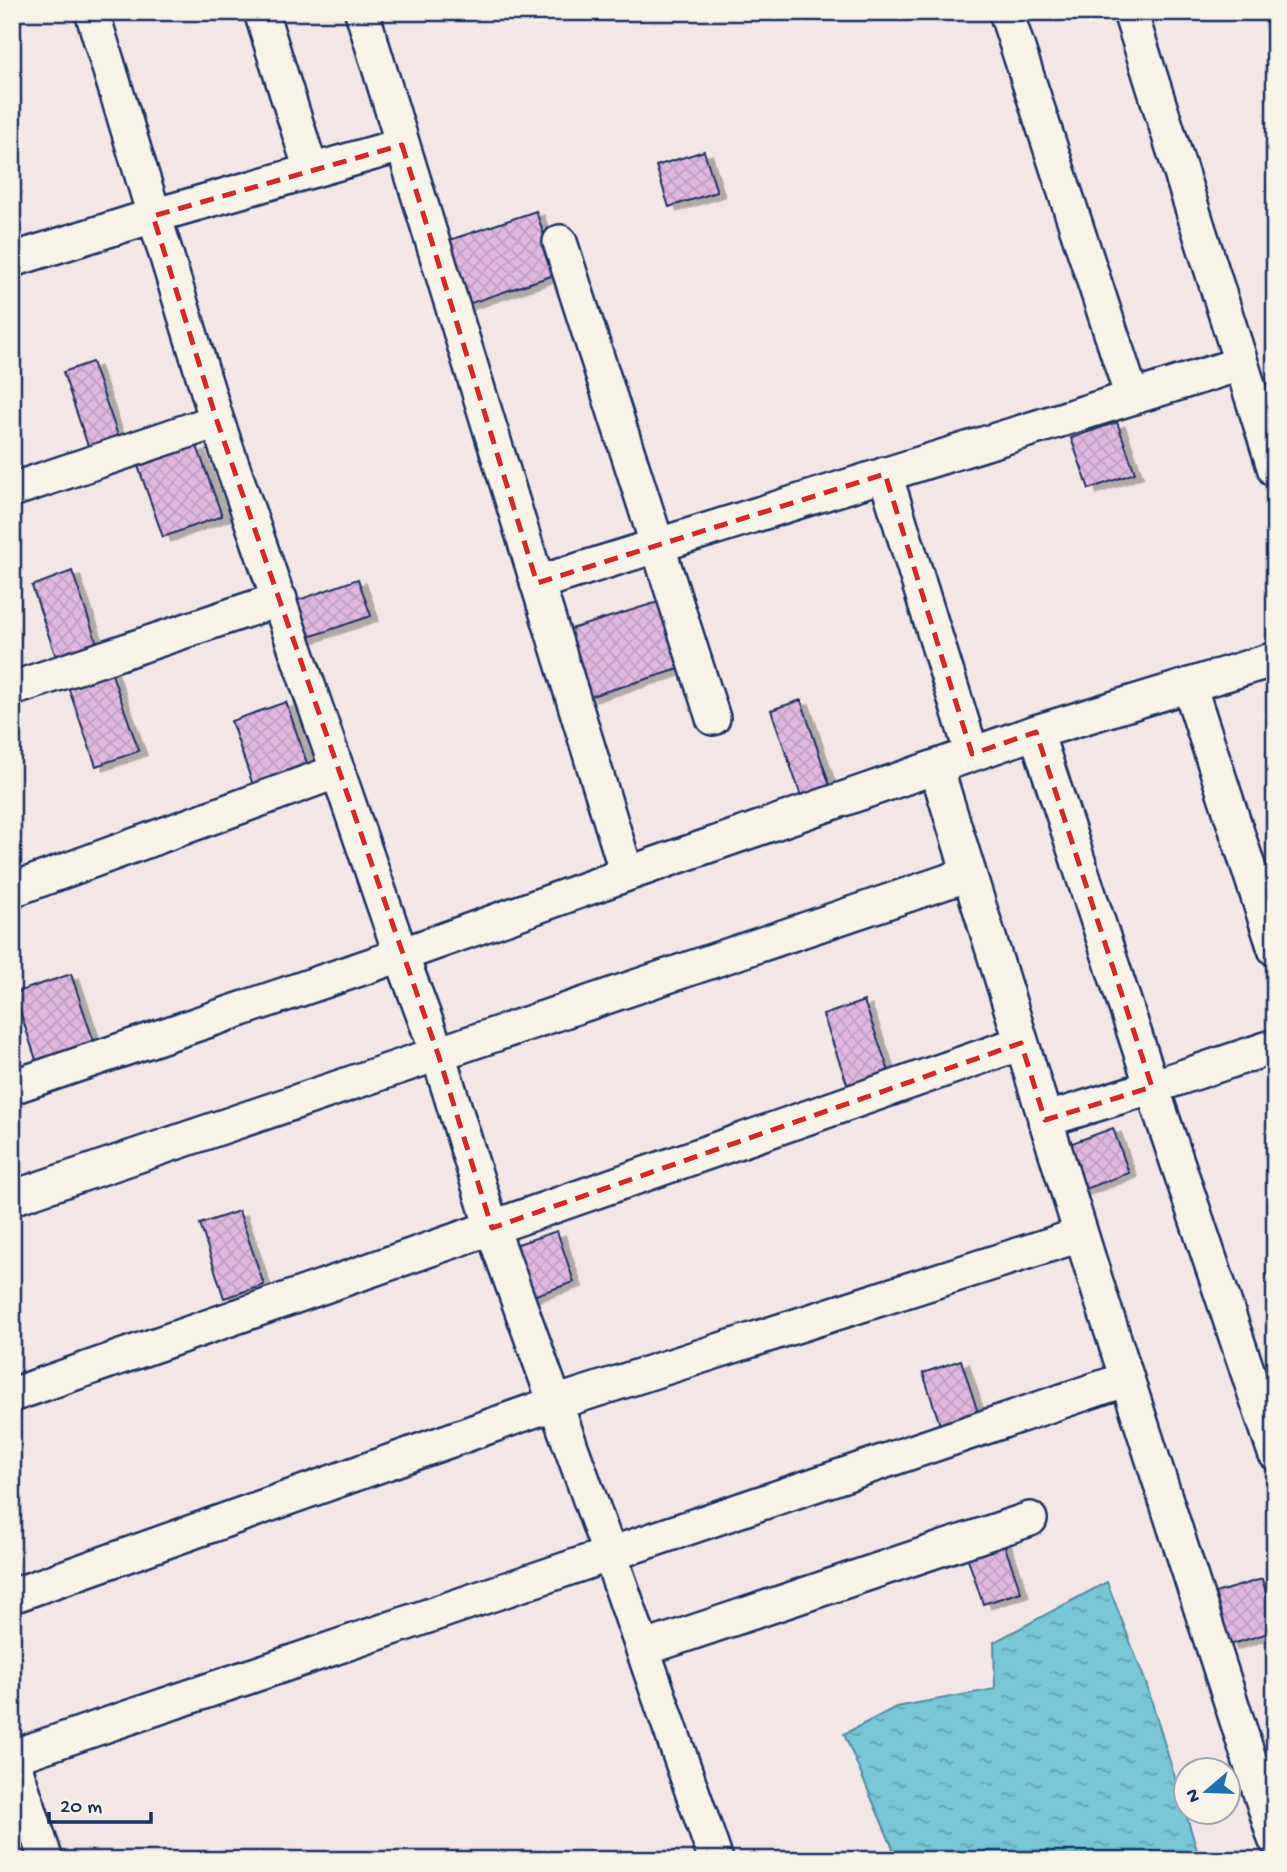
<svg xmlns="http://www.w3.org/2000/svg" width="1287" height="1872" viewBox="0 0 1287 1872" font-family="'Gochi Hand',sans-serif">
<style>
.water{fill:url(#water-ripples);stroke:#538aa6;stroke-width:2}
.building{fill:url(#building-cross-hatch);stroke:#1b2f5e;stroke-width:2;filter:url(#shadow)}
.lines{fill:none;stroke-linecap:round;stroke-linejoin:round}
.minor-casing{stroke:#1b2f5e;stroke-width:38}
.minor{stroke:#f7f3e8;stroke-width:33}
.marked{fill:none;stroke:#d62828;stroke-width:5;stroke-dasharray:14 9;stroke-linejoin:round}
</style>
<defs>
<pattern id="water-ripples" width="26" height="14" patternUnits="userSpaceOnUse" patternTransform="scale(1.75)"><rect width="26" height="14" fill="#78c6d6"/><path d="M2 4q2-2 4 0t4 0M15 11q2-2 4 0t4 0" fill="none" stroke="#62a1b1"/></pattern>
<pattern id="building-cross-hatch" width="8" height="8" patternUnits="userSpaceOnUse" patternTransform="scale(1.75)"><rect width="8" height="8" fill="#e0b8e0"/><path d="M0 0l8 8M0 8l8-8" fill="none" stroke="#c09ec3"/></pattern>
<filter id="shadow"><feDropShadow dx="8" dy="4.5" stdDeviation="0" flood-color="#0004"/></filter>
</defs>
<rect width="100%" height="100%" fill="#f2e7e6"/>
<filter id="ink" filterUnits="userSpaceOnUse"><feTurbulence type="fractalNoise" baseFrequency=".0143" numOctaves="2"/><feDisplacementMap in="SourceGraphic" scale="14" xChannelSelector="R" yChannelSelector="G"/><feConvolveMatrix kernelMatrix="1 2 1 2 8 2 1 2 1" color-interpolation-filters="sRGB"/></filter>
<g filter="url(#ink)">
<!-- water -->
<path class="water" d="M 1107,1582 L 1146,1683 L 1200,1860 L 894,1860 L 897,1858 L 844,1734 L 896,1707 L 995,1689 L 994,1642 Z"/>
<!-- building -->
<path class="building" d="M 704,151 L 717,192 L 669,207 L 656,166 Z
M 536,211 L 557,274 L 465,305 L 444,242 Z
M 92,362 L 121,444 L 91,455 L 63,372 Z
M 1117,422 L 1135,473 L 1089,489 L 1071,438 Z
M 197,446 L 222,516 L 163,537 L 138,466 Z
M 72,571 L 100,652 L 59,666 L 32,586 Z
M 358,579 L 371,616 L 300,640 L 287,604 Z
M 658,602 L 679,669 L 588,697 L 568,630 Z
M 109,666 L 139,751 L 96,766 L 66,681 Z
M 801,700 L 830,786 L 801,796 L 771,710 Z
M 286,702 L 309,769 L 254,788 L 231,721 Z
M 71,974 L 97,1051 L 39,1069 L 14,993 Z
M 864,1001 L 891,1077 L 850,1092 L 823,1015 Z
M 1113,1128 L 1129,1173 L 1080,1191 L 1064,1146 Z
M 239,1211 L 264,1285 L 224,1298 L 200,1224 Z
M 557,1231 L 574,1282 L 524,1299 L 506,1248 Z
M 961,1360 L 982,1425 L 944,1437 L 923,1373 Z
M 1003,1541 L 1021,1592 L 983,1604 L 966,1553 Z
M 1262,1579 L 1275,1623 L 1275,1631 L 1229,1645 L 1215,1593 Z"/>
<g class="lines">
<defs>
<path id="minor" d="M 92,12 L 217,421 L 401,955 L 438,1054 L 492,1228 L 610,1555 L 716,1860
M 261,12 L 311,170
M 362,12 L 627,874
M 1006,12 L 1132,397
M 1130,12 L 1275,470
M 560,242 L 713,718
M 12,260 L 153,216 L 402,145
M 885,474 L 972,754
M 12,490 L 217,421
M 537,583 L 1240,364
M 1189,685 L 1275,949
M 12,689 L 280,599
M 1036,732 L 1152,1087 L 1275,1453
M 936,767 L 1100,1295 L 1275,1839
M 12,890 L 338,771
M 12,1087 L 401,955 L 627,874 L 1036,732 L 1275,659
M 1045,1120 L 1152,1087 L 1275,1046
M 12,1198 L 969,874
M 12,1395 L 1021,1043
M 12,1596 L 555,1403 L 1080,1235
M 643,1649 L 1030,1519
M 12,1757 L 1127,1379
M 12,1758 L 46,1860"/>
</defs>
<!-- minor casing -->
<use href="#minor" class="minor-casing"/>
<!-- minor -->
<use href="#minor" class="minor"/>
</g>
</g>
<!-- marked area -->
<path class="marked" d="M 402,145 L 537,583 L 885,474 L 972,754 L 1036,732 L 1152,1087 L 1045,1120 L 1021,1043 L 492,1228 L 438,1054 L 217,421 L 153,216 Z"/>
<!-- margin -->
<rect width="1287" height="1872" fill="none" stroke="#f7f3e8" stroke-width="42"/>
<rect x="21" y="21" width="1245" height="1830" fill="none" stroke="#1b2f5e" stroke-width="2.5" filter="url(#ink)"/>
<!-- north arrow -->
<g transform="translate(1207 1791) rotate(251)"><circle r="33" fill="#f7f3e8" stroke="#9fa5b1" stroke-width="2"/>
<path d="M0-5L12 26L0 18L-12 26Z" fill="#1f6fb2"/>
<text y="-10" font-size="19" font-weight="bold" text-anchor="middle" fill="#1b2f5e">N</text>
</g>
<!-- scale -->
<path d="M49 1812v10h102v-10" fill="none" stroke="#1b2f5e" stroke-width="3.5"/>
<text x="60" y="1812" font-size="21" fill="#1b2f5e" stroke="#f7f3e8" stroke-width="5" paint-order="stroke">20 m</text>
</svg>
